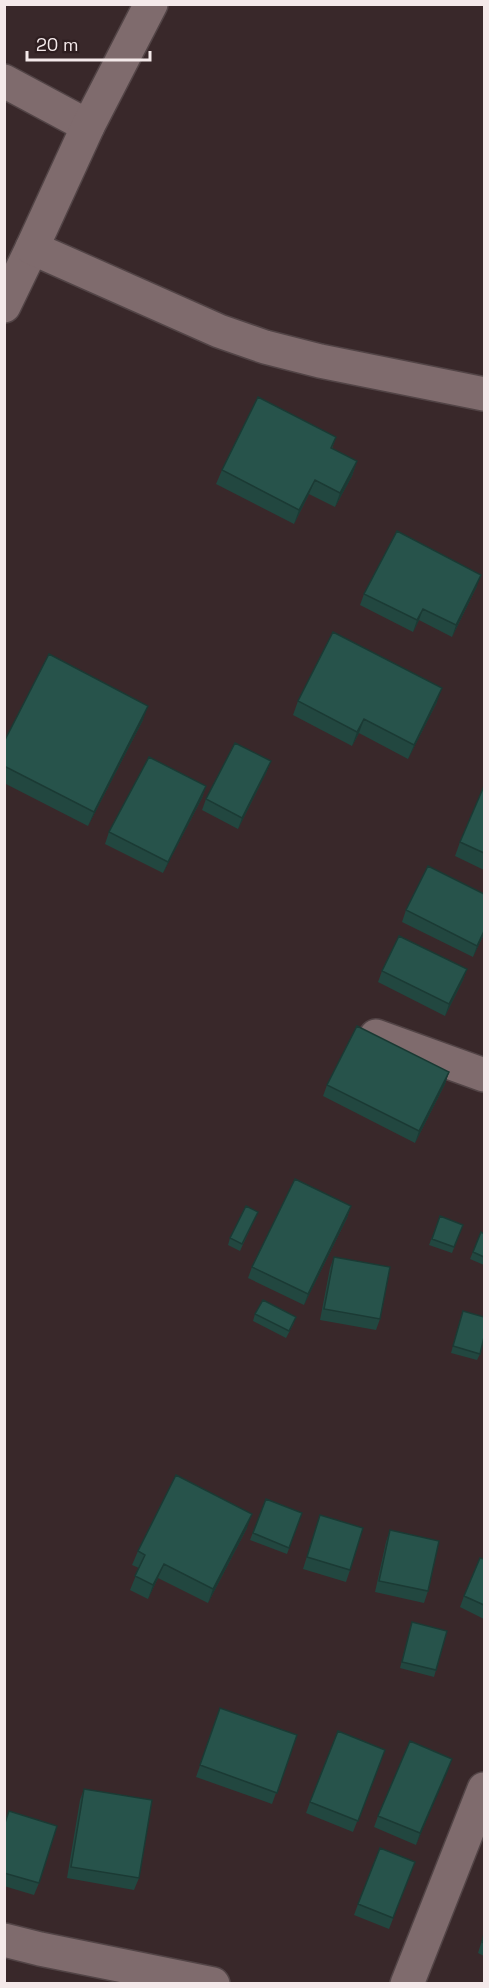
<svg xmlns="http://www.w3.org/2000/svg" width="489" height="1988" viewBox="0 0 489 1988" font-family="'Space Grotesk',sans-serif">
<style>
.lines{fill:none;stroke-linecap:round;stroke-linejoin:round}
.street-casing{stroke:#524446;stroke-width:36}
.secondary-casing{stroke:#524446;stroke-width:36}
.street{stroke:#7f6b6d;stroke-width:33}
.secondary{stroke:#7f6b6d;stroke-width:33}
.wall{fill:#224740}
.shaded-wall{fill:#1b3a34}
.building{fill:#27534b;stroke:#1b3a34;stroke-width:1.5}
</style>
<rect width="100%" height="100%" fill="#39282a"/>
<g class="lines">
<defs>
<path id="street" d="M 4,81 L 88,126
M 4,306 L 32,248
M 376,1036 L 484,1075
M 4,1940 L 40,1949 L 213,1984
M 407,1984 L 484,1789"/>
<path id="secondary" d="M 151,4 L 88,126 L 32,248 L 219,331 L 265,347 L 320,361 L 484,394"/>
</defs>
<!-- street casing -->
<use href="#street" class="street-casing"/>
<!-- secondary casing -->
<use href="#secondary" class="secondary-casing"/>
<!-- street -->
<use href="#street" class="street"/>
<!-- secondary -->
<use href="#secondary" class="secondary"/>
</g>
<!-- wall -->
<path class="wall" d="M 336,437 L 332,449 L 357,461 L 352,476 L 335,507 L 309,494 L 294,524 L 216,484 L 222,470 Z
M 477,586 L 452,637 L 419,620 L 413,632 L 360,605 L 364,594 Z
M 298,701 L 437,702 L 408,759 L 359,733 L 352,746 L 293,715 Z
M 143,720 L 88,826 L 4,783 L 4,742 Z
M 271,761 L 266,773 L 238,829 L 202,810 L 206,799 Z
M 206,786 L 202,798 L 163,873 L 105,844 L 109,832 Z
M 484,786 L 484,870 L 455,856 L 460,842 Z
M 406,910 L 484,934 L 473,957 L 402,922 Z
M 467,969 L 463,980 L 445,1016 L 378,982 L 382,971 Z
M 449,1072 L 445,1084 L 415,1143 L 323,1096 L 327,1085 Z
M 351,1206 L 347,1218 L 304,1305 L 248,1278 L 252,1267 Z
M 258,1212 L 240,1251 L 228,1245 L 230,1238 Z
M 440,1216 L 463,1225 L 452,1253 L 429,1245 Z
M 481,1232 L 484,1234 L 484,1265 L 470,1259 Z
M 334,1257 L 380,1319 L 376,1330 L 320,1320 L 330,1268 Z
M 255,1314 L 294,1323 L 286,1338 L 253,1321 Z
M 461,1317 L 480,1354 L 477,1360 L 451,1353 Z
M 266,1499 L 302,1513 L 287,1554 L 250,1540 Z
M 320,1515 L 350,1570 L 346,1582 L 303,1569 Z
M 247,1528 L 208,1603 L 158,1578 L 148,1599 L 130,1590 L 139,1568 L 132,1565 L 138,1551 Z
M 390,1530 L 428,1591 L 424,1603 L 375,1592 L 386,1542 Z
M 484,1559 L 484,1619 L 460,1607 L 464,1596 Z
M 412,1622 L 436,1670 L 434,1677 L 400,1668 Z
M 220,1708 L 297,1735 L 272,1804 L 196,1777 Z
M 385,1750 L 353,1832 L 306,1813 L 310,1802 Z
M 452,1759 L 416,1845 L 374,1827 L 378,1816 Z
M 84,1789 L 139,1878 L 134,1890 L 67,1878 L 80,1800 Z
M 9,1811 L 39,1883 L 34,1895 L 4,1886 L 4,1824 Z
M 415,1862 L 389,1929 L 354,1915 L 358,1904 Z
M 484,1934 L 484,1956 L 478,1953 Z"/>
<!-- shaded-wall -->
<path class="shaded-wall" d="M 357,461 L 352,476 L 335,507 L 340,493 Z
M 315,480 L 309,494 L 294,524 L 299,510 Z
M 481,575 L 477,586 L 452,637 L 456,625 Z
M 423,609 L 419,620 L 413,632 L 417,620 Z
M 442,688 L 437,702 L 408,759 L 414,745 Z
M 148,706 L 143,720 L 88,826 L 94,812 Z
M 364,719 L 359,733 L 352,746 L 357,732 Z
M 271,761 L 266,773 L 238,829 L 242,818 Z
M 206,786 L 202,798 L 163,873 L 168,862 Z
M 484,931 L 484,934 L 473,957 L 477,946 Z
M 467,969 L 463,980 L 445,1016 L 449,1004 Z
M 449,1072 L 445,1084 L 415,1143 L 419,1131 Z
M 351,1206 L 347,1218 L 304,1305 L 308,1294 Z
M 252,1514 L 247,1528 L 208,1603 L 213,1589 Z
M 164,1564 L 158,1578 L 148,1599 L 153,1585 Z
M 452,1759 L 448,1771 L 416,1845 L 420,1833 Z"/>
<!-- building -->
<path class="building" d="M 258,397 L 336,437 L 331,448 L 357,461 L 340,493 L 315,480 L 299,510 L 222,470 Z
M 397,531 L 481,575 L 456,625 L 423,609 L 417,620 L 364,594 Z
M 333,632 L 442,688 L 414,745 L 364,719 L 357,732 L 298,701 Z
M 49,654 L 148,706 L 94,812 L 4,766 L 4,742 Z
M 235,743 L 271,761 L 242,818 L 206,799 Z
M 149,757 L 206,786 L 168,862 L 109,832 Z
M 484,786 L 484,853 L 460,842 Z
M 428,866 L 484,894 L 484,931 L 477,946 L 406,910 Z
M 399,936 L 467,969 L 449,1004 L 382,971 Z
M 357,1026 L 449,1072 L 419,1131 L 327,1085 Z
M 295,1179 L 351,1206 L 308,1294 L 252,1267 Z
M 246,1206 L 258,1212 L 242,1244 L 230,1238 Z
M 440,1216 L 463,1225 L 454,1247 L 432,1239 Z
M 481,1232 L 484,1234 L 484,1257 L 473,1252 Z
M 334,1257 L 390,1267 L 380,1319 L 324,1309 Z
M 263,1300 L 296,1317 L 289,1331 L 255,1314 Z
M 463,1311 L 484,1317 L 484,1337 L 480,1354 L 453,1346 Z
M 176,1475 L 252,1514 L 213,1589 L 164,1564 L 153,1585 L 135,1576 L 145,1555 L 138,1551 Z
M 266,1499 L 302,1513 L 289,1548 L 253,1533 Z
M 320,1515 L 363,1528 L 350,1570 L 307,1557 Z
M 390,1530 L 439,1541 L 428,1591 L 379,1581 Z
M 480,1558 L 484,1559 L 484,1605 L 464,1596 Z
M 412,1622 L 447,1631 L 436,1670 L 402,1662 Z
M 220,1708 L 297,1735 L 277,1793 L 200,1765 Z
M 338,1731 L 385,1750 L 358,1821 L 310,1802 Z
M 410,1741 L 452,1759 L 420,1833 L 378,1816 Z
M 84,1789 L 152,1800 L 139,1878 L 71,1867 Z
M 9,1811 L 57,1826 L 39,1883 L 4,1873 L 4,1826 Z
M 380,1848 L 415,1862 L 393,1918 L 358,1904 Z
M 484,1934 L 484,1943 L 482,1942 Z"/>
<!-- border -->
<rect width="489" height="1988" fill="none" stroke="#f4e9ea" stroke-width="12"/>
<!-- scale -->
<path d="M27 51v9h123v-9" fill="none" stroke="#f4e9ea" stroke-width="3"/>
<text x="36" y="51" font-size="18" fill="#f4e9ea" stroke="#2e1e20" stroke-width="4.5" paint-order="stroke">20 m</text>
</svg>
